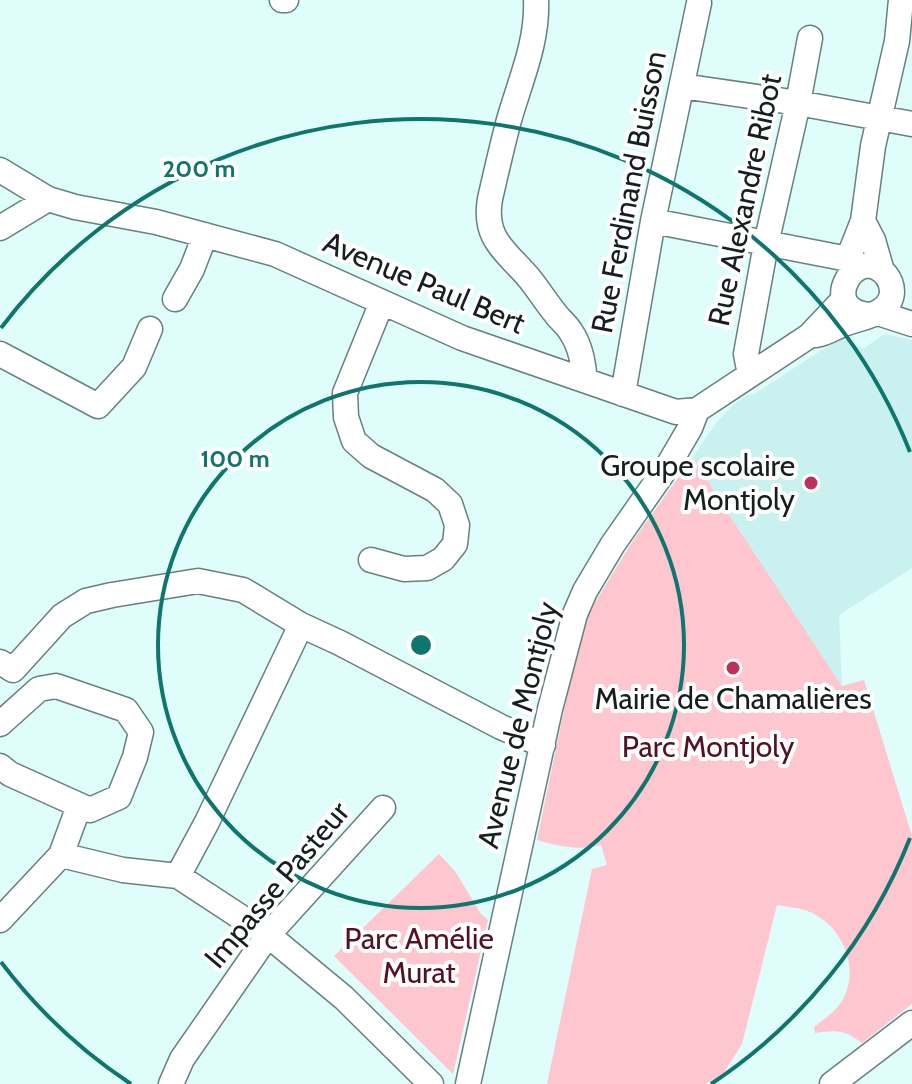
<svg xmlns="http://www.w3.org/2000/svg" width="912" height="1084" viewBox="0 0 912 1084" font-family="Cabin,sans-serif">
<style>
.built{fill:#c9f1ef}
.green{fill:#fec6cf}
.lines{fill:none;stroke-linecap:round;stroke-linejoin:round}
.minor-casing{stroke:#668180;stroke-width:27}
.minor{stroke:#fff;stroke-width:24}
.ring{fill:none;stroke:#0f766e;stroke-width:4}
.poi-dot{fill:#be305c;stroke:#fff;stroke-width:3}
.labels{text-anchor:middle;stroke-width:8;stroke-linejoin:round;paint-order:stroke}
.street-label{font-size:30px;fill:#141f1e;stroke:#fff}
.poi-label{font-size:30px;fill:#141f1e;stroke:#fff;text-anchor:end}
.park-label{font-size:30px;fill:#531125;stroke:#fff}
.centre{fill:#0f766e;stroke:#fff;stroke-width:4}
.ring-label{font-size:24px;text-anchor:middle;font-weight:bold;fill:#0f766e;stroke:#fff;stroke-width:8;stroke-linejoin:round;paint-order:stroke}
</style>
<rect width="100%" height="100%" fill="#defdfb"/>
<!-- built -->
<path class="built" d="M 884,334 L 912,340 L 912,568 L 839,615 L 842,686 L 726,510 L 693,457 L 716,423 L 733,405 L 747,395 L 755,394 L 823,349 L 842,340 L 863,349 Z"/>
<!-- green -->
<path class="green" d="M 693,457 L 726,510 L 842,686 L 864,680 L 912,836 L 912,1004 L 862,1043 C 844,1029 836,1030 815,1033 L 814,1027 C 826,1018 839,1009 845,995 C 858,966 843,929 814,914 C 804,908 788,907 777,905 L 742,1044 L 723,1074 L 705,1084 L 547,1084 L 592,869 L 607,865 L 601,845 C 579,851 558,846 537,840 L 576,653 L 591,609 L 632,542 Z
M 439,854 L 455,871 L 481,914 L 488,920 L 453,1074 L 334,956 Z"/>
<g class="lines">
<defs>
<path id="minor" d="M 282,0 L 286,0
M 536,0 C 538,42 520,81 509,120 C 502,146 496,173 490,199 C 483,239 506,251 529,278 C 538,289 546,302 555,313 C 560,320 567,325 571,332 C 581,347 583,363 585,380
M 682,86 L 798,103 L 912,124
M 0,170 L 48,199 L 75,207 L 156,222 L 275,254 L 462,338 L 676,412 L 697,410 L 809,336 L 844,299
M 653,221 L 848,259
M 863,221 L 873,240 L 882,271
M 0,228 L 48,199
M 853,271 L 848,259 L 863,221 L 873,146 L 897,41 L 901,0
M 175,299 L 192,269 L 205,235
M 878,313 L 912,324
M 816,335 C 828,333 833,328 844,324 C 861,317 891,315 892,292 C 892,286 890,280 886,275 C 857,241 816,310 869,315
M 0,354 L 98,406 L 134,367 L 150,329
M 750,375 L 746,354 L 766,244 L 798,103 L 810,38
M 623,394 L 653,221 L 699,3
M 371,560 L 404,569 L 427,568 L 443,559 L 455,544 L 457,525 L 450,504 L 435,490 L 371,456 L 354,441 L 346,417 L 345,393 L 382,302
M 0,662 L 13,670 L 62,616 L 86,601 L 112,595 L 198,581 L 243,590 L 301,625 L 340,643 L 501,727 L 543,745
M 0,724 L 39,689 L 56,686 L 126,710 L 141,732 L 135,757 L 119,797 L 90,810 L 10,774 L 0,766
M 61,855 L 123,870 L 178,876 L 268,935 L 344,998 L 431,1084
M 178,876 L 207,822 L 301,625
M 0,920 L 61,855 L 79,806
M 171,1084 L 182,1059 L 268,935 L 383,808
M 468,1084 L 550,709 L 575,614 L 585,591 L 613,544 L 669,464 L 690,428 L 697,410
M 832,1084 L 912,1023"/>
</defs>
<!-- minor casing -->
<use href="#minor" class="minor-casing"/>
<!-- minor -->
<use href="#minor" class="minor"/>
</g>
<!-- distance rings -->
<g class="ring">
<circle cx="421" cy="645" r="263"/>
<path d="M910 838A526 526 0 0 1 711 1084M131 1084A526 526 0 0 1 1 962M1 328A526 526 0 0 1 910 452"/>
</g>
<!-- markers -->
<g class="poi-dot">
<circle cx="811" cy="483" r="8"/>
<circle cx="733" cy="668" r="8"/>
</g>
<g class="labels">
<!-- street labels -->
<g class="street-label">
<text transform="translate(629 192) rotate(-79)" y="10">Rue Ferdinand Buisson</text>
<text transform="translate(745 200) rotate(-78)" y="10">Rue Alexandre Ribot</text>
<text transform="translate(424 283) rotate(23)" y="10">Avenue Paul Bert</text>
<text transform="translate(518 725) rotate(-76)" y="10">Avenue de Montjoly</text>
<text transform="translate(277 885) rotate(-50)" y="10">Impasse Pasteur</text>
</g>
<!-- poi labels -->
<g class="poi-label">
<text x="795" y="476">Groupe scolaire<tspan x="795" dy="34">Montjoly</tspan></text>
<text x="733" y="709" text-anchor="middle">Mairie de Chamalières</text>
</g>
<!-- park labels -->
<g class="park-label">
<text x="708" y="757">Parc Montjoly</text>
<text x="419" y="949">Parc Amélie<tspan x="419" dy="34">Murat</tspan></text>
</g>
</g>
<circle cx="421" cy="645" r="12" class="centre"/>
<g class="ring-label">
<text x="199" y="177">200 m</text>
<text x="235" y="467">100 m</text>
</g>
</svg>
